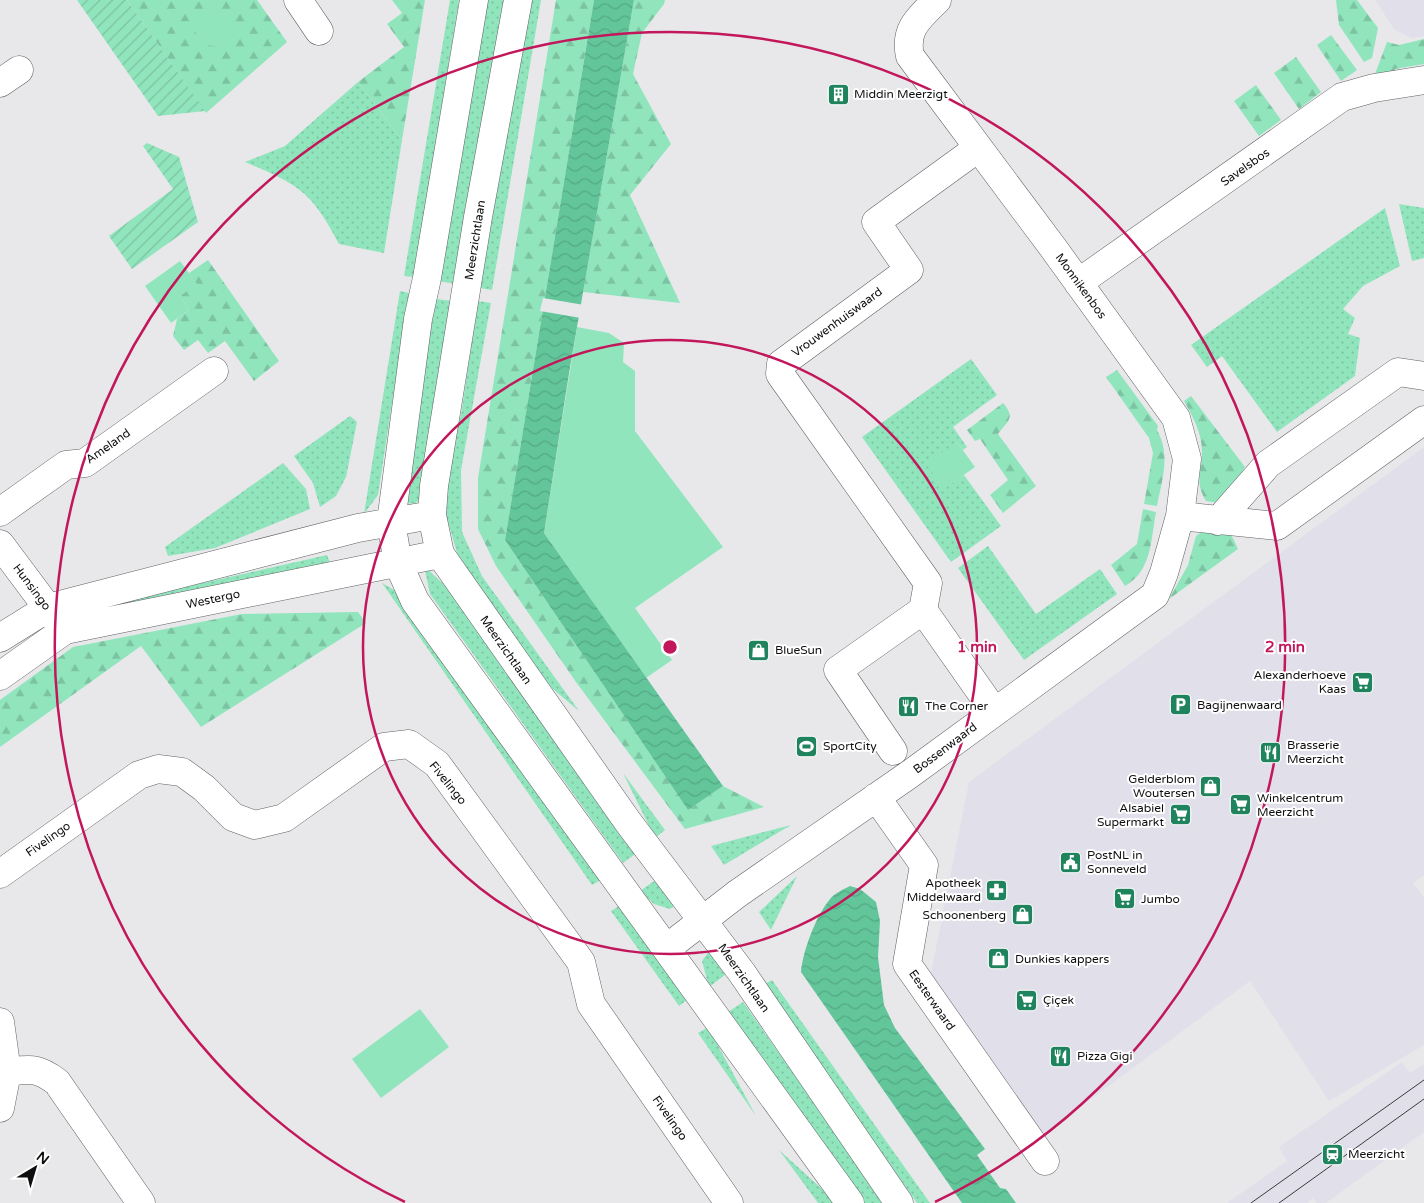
<svg xmlns="http://www.w3.org/2000/svg" width="1424" height="1203" viewBox="0 0 1424 1203" font-family="'Varela Round',sans-serif">
<style>
.built{fill:#e1dfea}
.grass{fill:url(#grass-dots)}
.forest{fill:url(#forest-firs)}
.park{fill:#91e5bd}
.garden{fill:url(#garden-furrows)}
.water{fill:url(#water-waves)}
.pier{fill:#e8e8eb}
.lines{fill:none;stroke-linecap:round;stroke-linejoin:round}
.street-casing{stroke:#616063;stroke-width:29}
.secondary-casing{stroke:#616063;stroke-width:29}
.street{stroke:#fff;stroke-width:28}
.secondary{stroke:#fff;stroke-width:28}
.tram{stroke:#3b3b3d;stroke-width:1}
.ring{fill:none;stroke:#c2185b;stroke-width:2.5}
.labels{text-anchor:middle;stroke-width:4;stroke-linejoin:round;paint-order:stroke}
.poi-label{font-size:12px;fill:#0f0f10;stroke:#fff;text-anchor:start}
.street-label{font-size:12px;fill:#0f0f10;stroke:#fff}
.centre{fill:#c2185b;stroke:#fff;stroke-width:2.5}
.ring-label{font-size:15px;text-anchor:middle;font-weight:bold;fill:#c2185b;stroke:#fff;stroke-width:4;stroke-linejoin:round;paint-order:stroke}
</style>
<defs>
<pattern id="grass-dots" width="8" height="8" patternUnits="userSpaceOnUse" patternTransform="scale(1.25)"><rect width="8" height="8" fill="#91e5bd"/><path d="M2 2h.1M6 6h.1" fill="none" stroke="#7cc3a1" stroke-width="1.8" stroke-linecap="round"/></pattern>
<pattern id="forest-firs" width="22" height="20" patternUnits="userSpaceOnUse" patternTransform="scale(1.25)"><rect width="22" height="20" fill="#91e5bd"/><path d="M5 1l3.5 6h-7zM16 11l3.5 6h-7z" fill="#7cc3a1"/></pattern>
<pattern id="garden-furrows" width="10" height="10" patternUnits="userSpaceOnUse" patternTransform="scale(1.25)"><rect width="10" height="10" fill="#91e5bd"/><path d="M-1 1l2-2M0 10L10 0M9 11l2-2" fill="none" stroke="#7cc3a1"/></pattern>
<pattern id="water-waves" width="16" height="10" patternUnits="userSpaceOnUse" patternTransform="scale(1.25)"><rect width="16" height="10" fill="#62c69a"/><path d="M0 5q4-4 8 0t8 0" fill="none" stroke="#54a984"/></pattern>
</defs>
<rect width="100%" height="100%" fill="#e8e8eb"/>
<!-- built -->
<path class="built" d="M 1375,0 L 1424,0 L 1424,36 L 1412,38 L 1395,30 Z
M 1424,447 L 1424,875 L 1413,883 L 1424,898 L 1424,1045 L 1329,1101 L 1250,981 L 1040,1137 L 930,978 L 969,782 Z
M 1402,1062 L 1410,1073 L 1424,1064 L 1424,1132 L 1326,1203 L 1317,1203 L 1313,1198 L 1307,1203 L 1227,1203 L 1287,1161 L 1279,1147 Z"/>
<!-- grass -->
<path class="grass" d="M 450,0 L 459,0 L 414,277 L 404,276 Z
M 486,0 L 506,0 L 456,284 L 438,281 Z
M 531,0 L 541,0 L 492,290 L 480,288 Z
M 358,82 L 402,140 L 384,253 L 339,244 C 311,191 299,185 245,162 L 285,146 Z
M 1399,204 L 1424,208 L 1424,258 L 1412,261 Z
M 1385,208 L 1400,266 L 1363,286 L 1343,309 L 1355,318 L 1348,334 L 1360,338 L 1355,376 L 1277,432 L 1222,356 L 1207,367 L 1191,345 Z
M 400,291 L 409,293 L 378,495 L 364,514 Z
M 436,299 L 453,301 L 424,493 L 416,503 L 402,504 Z
M 478,301 L 491,303 L 461,470 L 462,532 L 482,576 L 579,711 L 535,674 L 457,553 L 444,508 L 450,450 L 461,415 Z
M 971,359 L 997,395 L 953,427 L 967,447 L 963,450 L 957,442 L 944,488 L 964,475 L 1001,526 L 951,562 L 862,437 Z
M 350,416 L 357,422 L 346,477 L 336,496 L 320,507 L 313,483 L 294,456 Z
M 283,463 L 306,489 L 310,509 L 215,548 L 168,556 L 165,547 Z
M 988,546 L 1036,614 L 1100,569 L 1117,594 L 1024,660 L 958,568 Z
M 327,555 L 330,563 L 82,619 L 87,609 Z
M 424,566 L 452,592 L 638,852 L 623,863 L 430,594 Z
M 382,583 L 401,594 L 601,880 L 592,885 Z
M 623,773 L 665,830 L 655,838 Z
M 791,825 L 724,865 L 711,846 Z
M 797,876 L 771,930 L 759,912 Z
M 657,879 L 676,905 L 670,909 L 654,904 L 640,891 Z
M 619,906 L 691,997 L 679,1006 L 611,911 Z
M 709,951 L 725,975 L 709,987 L 702,961 Z
M 772,980 L 930,1203 L 917,1203 L 763,985 Z
M 743,1002 L 885,1203 L 864,1203 L 728,1012 Z
M 708,1027 L 756,1116 L 698,1033 Z
M 779,1150 L 832,1198 L 835,1203 L 818,1203 Z"/>
<!-- forest -->
<path class="forest" d="M 127,0 L 257,0 L 287,42 L 206,113 Z
M 392,0 L 425,0 L 402,140 L 358,82 L 404,47 L 387,24 L 402,13 Z
M 556,0 L 594,0 L 505,540 L 688,810 L 723,786 L 764,807 L 685,829 L 576,682 L 496,566 L 478,529 L 478,478 Z
M 634,0 L 665,0 L 664,4 L 642,33 L 633,74 L 671,144 L 630,195 L 680,303 L 583,292 Z
M 1336,0 L 1357,0 L 1378,28 L 1372,58 L 1364,62 L 1339,25 Z
M 1331,35 L 1357,70 L 1341,81 L 1317,45 Z
M 1424,39 L 1424,64 L 1395,69 L 1396,76 L 1380,80 L 1375,74 L 1387,42 L 1399,45 Z
M 1296,57 L 1321,92 L 1299,109 L 1274,73 Z
M 1256,85 L 1281,120 L 1259,136 L 1234,101 Z
M 208,260 L 279,361 L 254,381 L 225,341 L 208,353 L 198,340 L 184,350 L 173,336 L 177,319 L 189,310 L 180,296 L 196,284 L 189,273 Z
M 1117,370 L 1158,426 L 1157,430 C 1171,455 1162,480 1157,506 L 1144,504 L 1153,453 L 1149,438 L 1106,377 Z
M 1191,396 L 1245,467 L 1228,495 L 1218,503 L 1206,501 C 1194,481 1202,474 1202,452 C 1202,433 1193,417 1184,401 Z
M 1003,403 C 1016,418 1008,420 998,434 L 1036,486 L 1003,513 L 990,495 L 1008,480 L 980,439 L 975,441 L 967,430 Z
M 1143,509 L 1156,512 C 1151,539 1152,571 1125,586 L 1111,565 L 1137,544 Z
M 1206,529 L 1229,530 L 1238,549 L 1169,599 L 1188,565 L 1196,536 Z
M 358,612 L 366,623 L 201,727 L 141,646 L 0,747 L 0,700 L 73,647 L 242,614 Z"/>
<!-- park -->
<path class="park" d="M195 27a19 19 0 1 1 38 0a19 19 0 1 1-38 0Z
M 180,261 L 197,284 L 180,296 L 189,310 L 171,323 L 145,286 Z
M 577,327 L 609,333 L 624,343 L 623,362 L 635,371 L 635,431 L 723,547 L 635,608 L 672,660 L 646,678 L 544,533 Z
M 957,442 L 975,467 L 944,489 L 926,464 Z
M 420,1009 L 449,1047 L 381,1098 L 352,1059 Z"/>
<!-- garden -->
<path class="garden" d="M 77,0 L 127,0 L 205,111 L 158,116 Z
M 147,143 L 179,157 L 198,222 L 132,269 L 109,236 L 173,189 L 143,146 Z"/>
<!-- water -->
<path class="water" d="M 594,0 L 634,0 L 570,367 L 544,533 L 723,786 L 688,810 L 505,540 Z
M 850,886 L 860,889 L 876,902 L 880,921 L 878,957 L 884,1005 L 895,1028 L 985,1149 L 977,1155 L 1000,1188 L 1006,1189 L 1016,1203 L 962,1203 L 801,972 C 803,950 816,916 830,899 C 835,893 844,889 850,886 Z"/>
<!-- pier -->
<path class="pier" d="M 543,298 L 584,305 L 581,318 L 540,311 Z"/>
<g class="lines">
<defs>
<path id="street" d="M 298,0 L 319,31
M 0,83 L 19,70
M 1078,283 L 1342,97 L 1374,88 L 1424,80
M 0,512 L 66,465 L 85,463 L 214,371
M 1180,516 L 1277,526 L 1424,420
M 1218,521 L 1268,464 L 1398,372 L 1424,376
M 0,544 L 62,627
M 923,610 L 928,583 L 780,374 L 781,364 L 909,270 L 876,222 L 978,148
M 893,751 L 838,670 L 923,610 L 994,711
M 876,797 L 924,865 L 907,964 L 1045,1161
M 0,874 L 139,775 L 158,769 L 182,772 L 204,788 L 233,817 L 255,825 L 284,818 L 384,747 L 409,744 L 437,764 L 581,962 L 591,1004 L 729,1203
M 667,948 L 737,894 L 910,774 L 1155,595 L 1164,573 L 1180,516 L 1187,459 L 1176,418 L 1054,249 L 910,56 C 904,29 919,18 937,0
M 0,1022 L 7,1072 L 0,1108
M 7,1072 C 31,1069 37,1067 57,1082 L 141,1203"/>
<path id="secondary" d="M 474,0 L 427,278 L 418,319 L 391,522 L 398,563 L 415,601 L 850,1203
M 518,0 L 478,217 L 434,486 L 432,515 L 440,554 L 628,822 L 742,973 L 899,1203
M 0,638 L 48,608 L 358,528 L 432,515
M 0,676 L 65,630 L 440,554"/>
</defs>
<!-- street casing -->
<use href="#street" class="street-casing"/>
<!-- secondary casing -->
<use href="#secondary" class="secondary-casing"/>
<!-- street -->
<use href="#street" class="street"/>
<!-- secondary -->
<use href="#secondary" class="secondary"/>
<!-- tram -->
<path class="tram" d="M 1251,1203 L 1424,1080
M 1279,1203 L 1424,1099"/>
</g>
<!-- distance rings -->
<g class="ring">
<circle cx="670" cy="647" r="307"/>
<path d="M405 1202A615 615 0 1 1 935 1202"/>
</g>
<!-- icons -->
<defs>
<symbol id="building-square" viewBox="-11 -11 22 22"><rect x="-9" y="-9" width="18" height="18" rx="4" fill="#1f845e" stroke="#fff"/><path d="M-4-6H4V6H1V3H-1V6H-4ZM-2.5-4.3h1.7v1.8h-1.7ZM.8-4.3h1.7v1.8H.8ZM-2.5-1h1.7V.8h-1.7ZM.8-1h1.7V.8H.8Z" fill="#fff"/></symbol>
<symbol id="shop-square" viewBox="-11 -11 22 22"><rect x="-9" y="-9" width="18" height="18" rx="4" fill="#1f845e" stroke="#fff"/><path d="M-5-2.5h2.3a2.7 3.5 0 0 1 5.4 0H5L5.5 6h-11ZM-1.5-2.5h3a1.5 2.3 0 0 0-3 0Z" fill="#fff"/></symbol>
<symbol id="supermarket-square" viewBox="-11 -11 22 22"><rect x="-9" y="-9" width="18" height="18" rx="4" fill="#1f845e" stroke="#fff"/><path d="M-6-5.5h2.5l.6 2H6L4.5 2H-2.5L-4.4-4H-6ZM-1.5 3.2a1.3 1.3 0 1 0 .1 0ZM3 3.2a1.3 1.3 0 1 0 .1 0Z" fill="#fff"/></symbol>
<symbol id="parking-square" viewBox="-11 -11 22 22"><rect x="-9" y="-9" width="18" height="18" rx="4" fill="#1f845e" stroke="#fff"/><path d="M-3.5-5.5H1a3.5 3.5 0 0 1 0 7H-1V5.5H-3.5ZM-1-3.4V-.6H.8a1.4 1.4 0 0 0 0-2.8Z" fill="#fff"/></symbol>
<symbol id="restaurant-square" viewBox="-11 -11 22 22"><rect x="-9" y="-9" width="18" height="18" rx="4" fill="#1f845e" stroke="#fff"/><path d="M-5-6h1v4h1v-4h1v4h1v-4h1v5L-1.5 .5V6h-2V.5L-5-1ZM5-6V6H3V1.5H1.5Q1.5-4 5-6Z" fill="#fff"/></symbol>
<symbol id="stadium-square" viewBox="-11 -11 22 22"><rect x="-9" y="-9" width="18" height="18" rx="4" fill="#1f845e" stroke="#fff"/><path d="M0-5a6.5 5 0 1 0 0 10a6.5 5 0 1 0 0-10ZM-3.5-1.8h7v3.6h-7Z" fill="#fff"/></symbol>
<symbol id="civic-square" viewBox="-11 -11 22 22"><rect x="-9" y="-9" width="18" height="18" rx="4" fill="#1f845e" stroke="#fff"/><path d="M-.6-6.5H3V-4.5H.6V-3L4-1V1h2V6H-6V1h2V-1L-.6-3ZM-1.2 2.5V6h2.4V2.5Z" fill="#fff"/></symbol>
<symbol id="pharmacy-square" viewBox="-11 -11 22 22"><rect x="-9" y="-9" width="18" height="18" rx="4" fill="#1f845e" stroke="#fff"/><path d="M-2-6h4v4h4v4h-4v4h-4v-4h-4v-4h4Z" fill="#fff"/></symbol>
<symbol id="station-square" viewBox="-11 -11 22 22"><rect x="-9" y="-9" width="18" height="18" rx="4" fill="#1f845e" stroke="#fff"/><path d="M-3-6H3Q5-6 5-4V2Q5 4 3 4L4.5 6H3L1.5 4h-3L-3 6H-4.5L-3 4Q-5 4-5 2V-4Q-5-6-3-6ZM-3.5-4v3h7v-3ZM-3.5 1v1.5H-2V1ZM2 1v1.5H3.5V1Z" fill="#fff"/></symbol>
</defs>
<g fill-rule="evenodd">
<use href="#building-square" x="826" y="82" width="25" height="25"/>
<use href="#shop-square" x="746" y="638" width="25" height="25"/>
<use href="#supermarket-square" x="1350" y="670" width="25" height="25"/>
<use href="#parking-square" x="1168" y="692" width="25" height="25"/>
<use href="#restaurant-square" x="896" y="694" width="25" height="25"/>
<use href="#stadium-square" x="794" y="734" width="25" height="25"/>
<use href="#restaurant-square" x="1258" y="740" width="25" height="25"/>
<use href="#shop-square" x="1198" y="774" width="25" height="25"/>
<use href="#supermarket-square" x="1228" y="792" width="25" height="25"/>
<use href="#supermarket-square" x="1168" y="802" width="25" height="25"/>
<use href="#civic-square" x="1058" y="850" width="25" height="25"/>
<use href="#pharmacy-square" x="984" y="878" width="25" height="25"/>
<use href="#supermarket-square" x="1112" y="886" width="25" height="25"/>
<use href="#shop-square" x="1010" y="902" width="25" height="25"/>
<use href="#shop-square" x="986" y="946" width="25" height="25"/>
<use href="#supermarket-square" x="1014" y="988" width="25" height="25"/>
<use href="#restaurant-square" x="1048" y="1044" width="25" height="25"/>
<use href="#station-square" x="1320" y="1142" width="25" height="25"/>
</g>
<g class="labels">
<!-- poi labels -->
<g class="poi-label">
<text x="854" y="98">Middin Meerzigt</text>
<text x="775" y="654">BlueSun</text>
<text x="1346" y="679" text-anchor="end">Alexanderhoeve<tspan x="1346" dy="14">Kaas</tspan></text>
<text x="1197" y="709">Bagijnenwaard</text>
<text x="925" y="710">The Corner</text>
<text x="1287" y="749">Brasserie<tspan x="1287" dy="14">Meerzicht</tspan></text>
<text x="823" y="750">SportCity</text>
<text x="1195" y="783" text-anchor="end">Gelderblom<tspan x="1195" dy="14">Woutersen</tspan></text>
<text x="1257" y="802">Winkelcentrum<tspan x="1257" dy="14">Meerzicht</tspan></text>
<text x="1164" y="812" text-anchor="end">Alsabiel<tspan x="1164" dy="14">Supermarkt</tspan></text>
<text x="1087" y="859">PostNL in<tspan x="1087" dy="14">Sonneveld</tspan></text>
<text x="981" y="887" text-anchor="end">Apotheek<tspan x="981" dy="14">Middelwaard</tspan></text>
<text x="1141" y="903">Jumbo</text>
<text x="1006" y="919" text-anchor="end">Schoonenberg</text>
<text x="1015" y="963">Dunkies kappers</text>
<text x="1043" y="1004">Çiçek</text>
<text x="1077" y="1060">Pizza Gigi</text>
<text x="1348" y="1158">Meerzicht</text>
</g>
<!-- street labels -->
<g class="street-label">
<text transform="translate(1245 167) rotate(-35)" y="4">Savelsbos</text>
<text transform="translate(475 240) rotate(-81)" y="4">Meerzichtlaan</text>
<text transform="translate(1081 286) rotate(54)" y="4">Monnikenbos</text>
<text transform="translate(837 322) rotate(-36)" y="4">Vrouwenhuiswaard</text>
<text transform="translate(108 446) rotate(-35)" y="4">Ameland</text>
<text transform="translate(32 587) rotate(53)" y="4">Hunsingo</text>
<text transform="translate(213 599) rotate(-12)" y="4">Westergo</text>
<text transform="translate(506 650) rotate(55)" y="4">Meerzichtlaan</text>
<text transform="translate(945 748) rotate(-37)" y="4">Bossenwaard</text>
<text transform="translate(448 783) rotate(51)" y="4">Fivelingo</text>
<text transform="translate(48 839) rotate(-35)" y="4">Fivelingo</text>
<text transform="translate(744 978) rotate(55)" y="4">Meerzichtlaan</text>
<text transform="translate(932 1000) rotate(55)" y="4">Eesterwaard</text>
<text transform="translate(670 1118) rotate(55)" y="4">Fivelingo</text>
</g>
</g>
<circle cx="670" cy="647" r="8" class="centre"/>
<g class="ring-label">
<text x="977" y="652">1 min</text>
<text x="1285" y="652">2 min</text>
</g>
<!-- north arrow -->
<g transform="translate(35 1168) rotate(38)" stroke="#ffffff" stroke-width="4" paint-order="stroke">
<path d="M0-4L9 19L0 12L-9 19Z" fill="#0f0f10"/>
<text y="-8" font-size="14" font-weight="bold" text-anchor="middle" fill="#0f0f10">N</text>
</g>
</svg>
